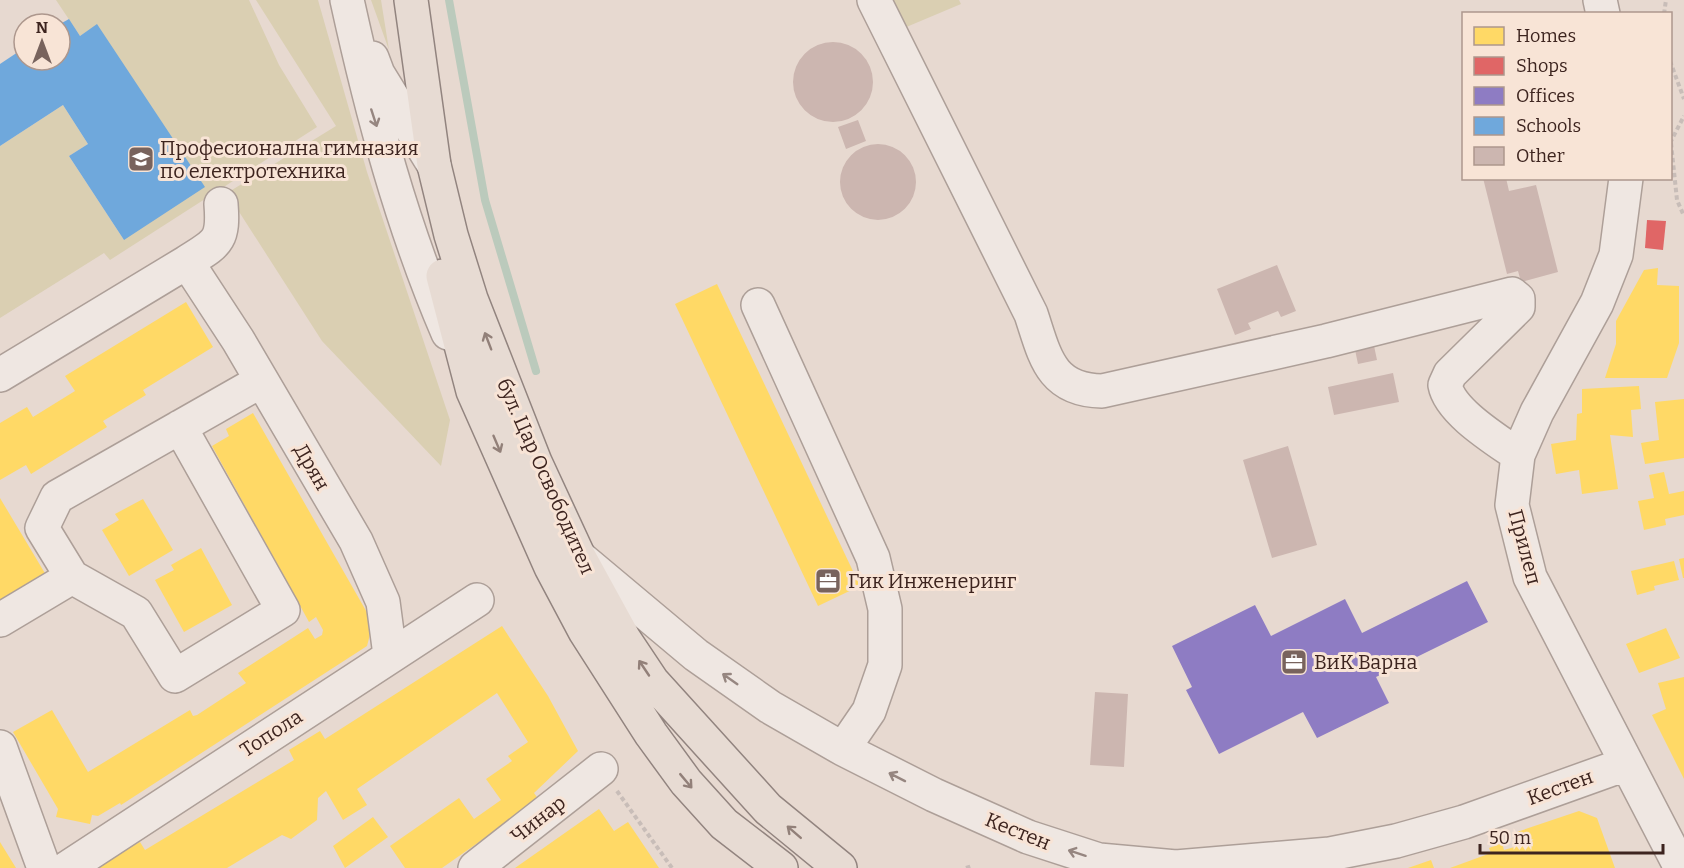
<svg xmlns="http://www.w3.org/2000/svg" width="1684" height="868" viewBox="0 0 1684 868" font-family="Bitter,serif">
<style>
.green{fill:#dacfb2}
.homes{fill:#ffd966}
.shops{fill:#e06666}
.offices{fill:#8e7cc3}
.schools{fill:#6fa8dc}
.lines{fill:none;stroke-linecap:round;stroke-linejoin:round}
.stream{stroke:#bbcabc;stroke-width:8}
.building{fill:#ccb6b0}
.minor-casing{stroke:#ad9f98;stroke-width:36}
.major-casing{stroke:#92847f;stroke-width:36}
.path{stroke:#c8bdb8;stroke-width:4;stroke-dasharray:4.5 3;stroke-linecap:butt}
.minor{stroke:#efe7e2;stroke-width:33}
.major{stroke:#e7dbd3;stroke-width:33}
.oneway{stroke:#968680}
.oneway2{stroke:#928079}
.labels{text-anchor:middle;stroke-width:6;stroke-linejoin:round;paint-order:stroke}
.poi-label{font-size:20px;fill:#3d241f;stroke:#f8e4d6;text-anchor:start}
.street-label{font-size:20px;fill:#3d241f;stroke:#f8e4d6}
</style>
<rect width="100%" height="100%" fill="#e7d9d0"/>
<!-- green -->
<path class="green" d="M 56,0 L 249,0 L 279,65 L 317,127 L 110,260 L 104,253 L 0,318 L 0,146 L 63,105 L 88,144 L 69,156 L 124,240 L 97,25 L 80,36 Z
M 256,0 L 318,0 L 367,172 L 450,420 L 441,466 L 322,341 L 227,193 L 336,126 Z
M 371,0 L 381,0 L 389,50 Z
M 893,0 L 959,0 L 961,4 L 904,28 Z"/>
<!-- homes -->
<path class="homes" d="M 1658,268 L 1657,285 L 1679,286 L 1679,343 L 1667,378 L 1605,378 L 1616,344 L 1616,321 L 1644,270 Z
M 717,284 L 860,586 L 818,606 L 675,304 Z
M 186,302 L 213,347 L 143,390 L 146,395 L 103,421 L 107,427 L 31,474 L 26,465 L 0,480 L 0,423 L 27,407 L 33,417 L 75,391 L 65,376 Z
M 1639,386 L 1641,409 L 1631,410 L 1633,437 L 1610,435 L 1618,489 L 1582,494 L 1579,470 L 1556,474 L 1551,444 L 1576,440 L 1577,414 L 1582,413 L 1582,389 Z
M 1684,399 L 1684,458 L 1645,464 L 1641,443 L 1659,440 L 1655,402 Z
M 253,413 L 373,623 L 367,646 L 121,805 L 120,803 L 98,816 L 92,815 L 90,824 L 56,817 L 58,809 L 13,732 L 52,710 L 88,772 L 190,710 L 193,716 L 197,715 L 246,683 L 238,673 L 308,628 L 315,639 L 322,635 L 323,630 L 316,617 L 309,622 L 212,446 L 229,436 L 226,429 Z
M 1664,472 L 1669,494 L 1684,491 L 1684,515 L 1665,519 L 1666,525 L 1644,530 L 1638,501 L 1654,498 L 1649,475 Z
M 0,498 L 46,575 L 0,602 Z
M 143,499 L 173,550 L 129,576 L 102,530 L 119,520 L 115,514 Z
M 201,548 L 232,605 L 184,632 L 155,580 L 174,570 L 171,565 Z
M 1684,558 L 1684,578 L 1683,578 L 1679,559 Z
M 1674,561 L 1679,580 L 1654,586 L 1655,590 L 1637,595 L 1631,571 Z
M 502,626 L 548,696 L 578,751 L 534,793 L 539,800 L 442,868 L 405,868 L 390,846 L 459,798 L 474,819 L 501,800 L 486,779 L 512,761 L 508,756 L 528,742 L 497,693 L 357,789 L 367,805 L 343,820 L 326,791 L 318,798 L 317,820 L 291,839 L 282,835 L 227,868 L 90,868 L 140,842 L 145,850 L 294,760 L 289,750 L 320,731 L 325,739 Z
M 1666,628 L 1680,658 L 1639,673 L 1626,644 Z
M 1684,677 L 1684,779 L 1652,715 L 1666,709 L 1658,683 Z
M 599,809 L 614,831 L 628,822 L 659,868 L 515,868 Z
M 1579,811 L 1597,818 L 1615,868 L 1450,868 L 1491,853 L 1489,848 L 1502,843 L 1504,850 L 1518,846 L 1514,833 Z
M 373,817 L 388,837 L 345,868 L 333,846 Z
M 0,842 L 16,868 L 0,868 Z
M 1431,860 L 1434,868 L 1408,868 Z"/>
<!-- shops -->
<path class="shops" d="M 1647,220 L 1666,221 L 1663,250 L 1645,248 Z"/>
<!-- offices -->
<path class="offices" d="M 1467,581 L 1488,622 L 1376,677 L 1389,703 L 1317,738 L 1303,712 L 1219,754 L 1186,690 L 1192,687 L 1172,646 L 1255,605 L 1271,636 L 1345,599 L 1362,633 Z"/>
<!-- schools -->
<path class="schools" d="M 69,19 L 80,36 L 97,24 L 205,187 L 124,240 L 69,156 L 88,144 L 63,105 L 0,146 L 0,64 L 24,48 L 24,60 L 60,60 L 60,24 Z"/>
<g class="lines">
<!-- stream -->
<path class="stream" d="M 449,0 L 485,200 L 536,371"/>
</g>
<!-- building -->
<path class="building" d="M793 82a40 40 0 1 1 80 0a40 40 0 1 1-80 0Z
M 858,120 L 866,141 L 846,149 L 838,127 Z
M840 182a38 38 0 1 1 76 0a38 38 0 1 1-76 0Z
M 1483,178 L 1506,178 L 1509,191 L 1536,185 L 1558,272 L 1521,282 L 1518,271 L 1507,274 Z
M 1277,265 L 1296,311 L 1281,317 L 1278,311 L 1248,323 L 1251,329 L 1235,335 L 1217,289 Z
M 1373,341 L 1377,360 L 1358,364 L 1354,345 Z
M 1393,373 L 1399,402 L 1334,415 L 1328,387 Z
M 1288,446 L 1317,545 L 1272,558 L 1243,460 Z
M 1095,692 L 1128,694 L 1124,767 L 1090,765 Z"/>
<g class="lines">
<defs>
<path id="minor" d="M 347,0 C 372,114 402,226 448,333
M 874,0 L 1031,314 C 1045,356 1050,390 1102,391 L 1326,341 L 1512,294 L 1518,299 L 1518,307 L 1450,374 L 1445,385 C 1450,412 1497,440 1518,455
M 1600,0 L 1603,14
M 372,58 L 378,74 L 434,165
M 1626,178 L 1616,255 L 1597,303 L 1537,412 L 1518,455 L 1512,505 L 1530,577 L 1681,868
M 187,262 C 217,243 224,242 221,204
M 758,305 L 873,558 L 885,609 L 885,665 L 869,711 L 843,749
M 0,375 L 187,262 L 238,340 L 356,541 L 383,602 L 390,655
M 579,557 L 696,655 L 770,707 L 843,749 L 934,795 L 1028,837 L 1099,860 L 1176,867 L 1330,854 L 1396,841 L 1464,822 L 1626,764
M 72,577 L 42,528 L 57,497 L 261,381
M 0,620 L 72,577 L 136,613 L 175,676 L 283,610 L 180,427
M 0,747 L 44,868
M 67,868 L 477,600
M 475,868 L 601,769"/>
<path id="major" d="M 411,0 L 434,165 L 451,235 L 471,299 L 535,462 L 579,557 L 624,639 L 652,681 L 768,809 L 840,868
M 443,276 L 473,391 L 551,567 L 585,631 L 651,734 L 686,782 L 724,824 L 781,868"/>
</defs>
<!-- minor casing -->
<use href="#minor" class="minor-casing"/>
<!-- major casing -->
<use href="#major" class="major-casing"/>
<!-- path -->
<path class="path" d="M 1664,14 L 1666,0
M 1670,61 L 1684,99
M 1670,143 L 1684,116
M 1671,143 L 1677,200 L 1684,216
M 617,791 L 672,868
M 966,868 L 972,866"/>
<!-- minor -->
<use href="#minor" class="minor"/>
<!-- major -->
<use href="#major" class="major"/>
</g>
<!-- one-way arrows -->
<defs><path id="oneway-shaft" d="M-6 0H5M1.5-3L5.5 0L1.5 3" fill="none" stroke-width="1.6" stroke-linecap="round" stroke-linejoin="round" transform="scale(1.5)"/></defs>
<g class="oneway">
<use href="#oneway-shaft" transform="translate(374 118) rotate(72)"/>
<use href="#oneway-shaft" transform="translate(730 679) rotate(-145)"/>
<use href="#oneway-shaft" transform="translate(897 777) rotate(-153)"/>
<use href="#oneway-shaft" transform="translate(1077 853) rotate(-162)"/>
</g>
<g class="oneway2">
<use href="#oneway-shaft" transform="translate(488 341) rotate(-111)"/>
<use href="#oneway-shaft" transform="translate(497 444) rotate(67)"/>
<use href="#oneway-shaft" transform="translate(644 668) rotate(-124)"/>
<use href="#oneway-shaft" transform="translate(686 781) rotate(50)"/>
<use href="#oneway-shaft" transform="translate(794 832) rotate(-139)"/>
</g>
<!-- icons -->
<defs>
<symbol id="school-square" viewBox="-11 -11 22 22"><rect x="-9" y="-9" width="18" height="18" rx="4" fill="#78635d" stroke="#f8e4d6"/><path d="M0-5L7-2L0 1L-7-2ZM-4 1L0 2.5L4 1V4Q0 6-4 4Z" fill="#fff"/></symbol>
<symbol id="office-square" viewBox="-11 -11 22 22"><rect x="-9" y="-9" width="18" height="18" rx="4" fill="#78635d" stroke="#f8e4d6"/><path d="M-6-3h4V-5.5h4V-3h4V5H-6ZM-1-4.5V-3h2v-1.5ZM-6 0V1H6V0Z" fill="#fff"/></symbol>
</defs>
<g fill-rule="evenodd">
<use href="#school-square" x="126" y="144" width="30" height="30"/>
<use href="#office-square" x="813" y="566" width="30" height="30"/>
<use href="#office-square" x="1279" y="647" width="30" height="30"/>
</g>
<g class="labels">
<!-- poi labels -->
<g class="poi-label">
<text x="160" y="155">Професионална гимназия<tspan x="160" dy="23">по електротехника</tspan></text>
<text x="848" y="588">Гик Инженеринг</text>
<text x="1314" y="669">ВиК Варна</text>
</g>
<!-- street labels -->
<g class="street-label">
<text transform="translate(312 467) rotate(60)" y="7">Дрян</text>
<text transform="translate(546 476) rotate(66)" y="7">бул. Цар Освободител</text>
<text transform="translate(1525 547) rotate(75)" y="7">Прилеп</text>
<text transform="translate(271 733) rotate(-33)" y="7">Топола</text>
<text transform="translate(1560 787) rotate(-20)" y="7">Кестен</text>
<text transform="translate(538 819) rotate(-38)" y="7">Чинар</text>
<text transform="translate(1018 831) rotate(22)" y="7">Кестен</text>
</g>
</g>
<!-- legend -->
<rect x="1462" y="12" width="210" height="168" fill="#f8e4d6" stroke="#ad978d" stroke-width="1.5"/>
<rect x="1474" y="27" width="30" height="18" fill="#ffd966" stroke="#ad978d" stroke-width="1.5"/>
<text x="1516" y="42" font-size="18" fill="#3d241f">Homes</text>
<rect x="1474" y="57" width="30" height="18" fill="#e06666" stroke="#ad978d" stroke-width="1.5"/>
<text x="1516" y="72" font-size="18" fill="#3d241f">Shops</text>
<rect x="1474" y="87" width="30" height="18" fill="#8e7cc3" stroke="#ad978d" stroke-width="1.5"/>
<text x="1516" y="102" font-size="18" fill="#3d241f">Offices</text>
<rect x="1474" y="117" width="30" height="18" fill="#6fa8dc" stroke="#ad978d" stroke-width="1.5"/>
<text x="1516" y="132" font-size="18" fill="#3d241f">Schools</text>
<rect x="1474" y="147" width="30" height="18" fill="#ccb6b0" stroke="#ad978d" stroke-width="1.5"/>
<text x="1516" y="162" font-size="18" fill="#3d241f">Other</text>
<!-- north arrow -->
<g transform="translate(42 42)"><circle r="28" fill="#f8e4d6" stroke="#ad978d" stroke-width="1.5"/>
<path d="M0-4.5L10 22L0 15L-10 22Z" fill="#78635d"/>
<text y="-9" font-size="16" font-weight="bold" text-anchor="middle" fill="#3d241f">N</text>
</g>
<!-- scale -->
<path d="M1480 844v9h183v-9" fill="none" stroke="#3d241f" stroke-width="3"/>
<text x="1489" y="844" font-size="18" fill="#3d241f" stroke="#f8e4d6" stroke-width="4.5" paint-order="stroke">50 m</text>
</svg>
